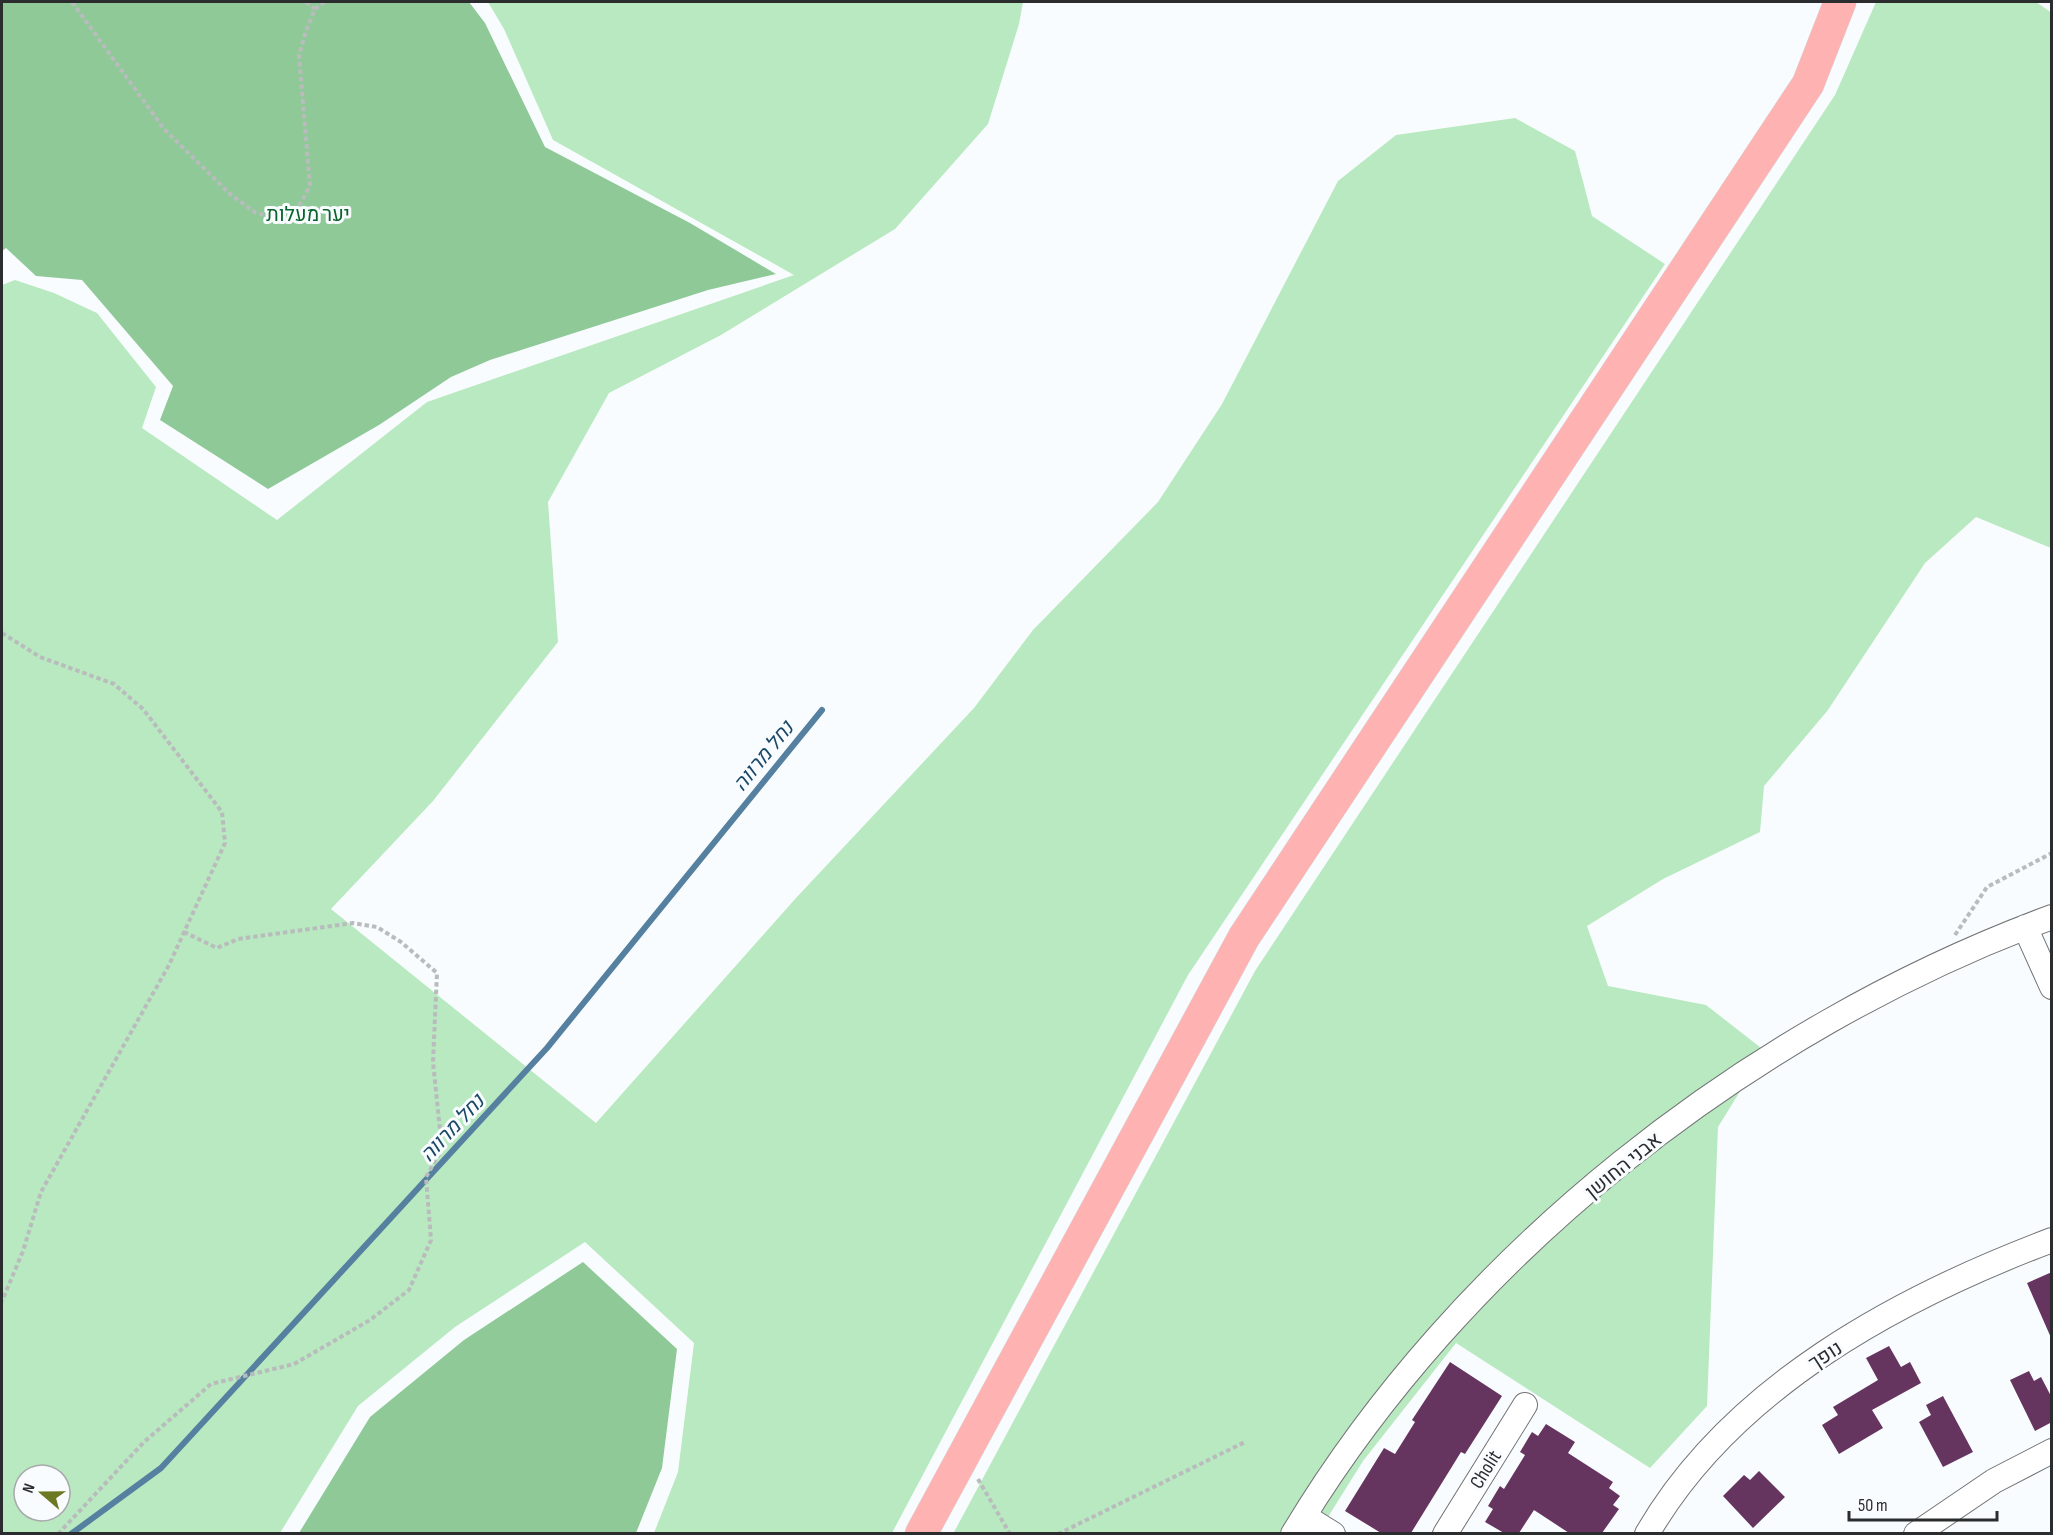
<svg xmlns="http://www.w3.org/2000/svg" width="2053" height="1535" viewBox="0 0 2053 1535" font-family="'Sofia Sans Condensed',Heebo,sans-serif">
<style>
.green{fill:#b9e9c0;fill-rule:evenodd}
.forest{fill:#8fc998}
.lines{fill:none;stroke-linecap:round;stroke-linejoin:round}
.stream{stroke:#5680a0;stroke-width:6}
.building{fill:#66355f}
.minor-casing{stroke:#717375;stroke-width:26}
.major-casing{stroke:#d9d9d9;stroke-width:33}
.path{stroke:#b9bcbd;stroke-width:4;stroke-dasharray:4.5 3;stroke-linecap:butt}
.minor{stroke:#fff;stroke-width:24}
.major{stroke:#feb2b2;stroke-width:32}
.labels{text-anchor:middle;stroke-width:6;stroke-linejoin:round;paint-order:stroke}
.park-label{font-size:20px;fill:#08642a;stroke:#f9fcfe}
.street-label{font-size:20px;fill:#2b2c2d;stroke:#f9fcfe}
.water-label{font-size:21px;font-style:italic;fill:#1a4867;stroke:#f9fcfe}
</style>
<rect width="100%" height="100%" fill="#f9fcfe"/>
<!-- green -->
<path class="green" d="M 488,2 L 1023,2 L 1019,24 L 988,124 L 895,229 L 721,335 L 609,393 L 548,502 L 558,642 L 433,801 L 331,909 L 596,1123 L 796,898 L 974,708 L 1033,630 L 1158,502 L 1222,404 L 1338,181 L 1396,135 L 1515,118 L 1575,151 L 1592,216 L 1665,264 L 1188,975 L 892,1533 L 654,1533 L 678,1472 L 694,1343 L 585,1242 L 455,1327 L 358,1406 L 280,1533 L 2,1533 L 2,285 L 15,280 L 54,293 L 97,313 L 156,387 L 142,428 L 277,520 L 427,402 L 794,275 L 553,140 L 504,29 ZM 24,1475 L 60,1475 L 60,1511 L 24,1511 Z
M 1876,2 L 2036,2 L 2052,13 L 2051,548 L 1976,517 L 1925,563 L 1828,710 L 1764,786 L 1760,832 L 1663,879 L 1587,926 L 1608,986 L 1706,1005 L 1765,1051 L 1718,1127 L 1707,1406 L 1650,1468 L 1456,1343 L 1363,1461 L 1318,1533 L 953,1534 L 1255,971 L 1835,95 Z"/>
<!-- forest -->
<path class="forest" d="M 2,2 L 469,2 L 485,23 L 545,147 L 690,223 L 776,274 L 708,290 L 490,360 L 451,377 L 379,425 L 268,489 L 160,420 L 173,386 L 82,280 L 36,276 L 6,248 L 2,251 Z
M 583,1262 L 677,1349 L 662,1468 L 636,1533 L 299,1533 L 370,1417 L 464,1340 Z"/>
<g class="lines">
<!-- stream -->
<path class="stream" d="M 71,1534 L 161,1468 L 547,1048 L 822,710"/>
</g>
<!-- building -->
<path class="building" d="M 2052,1272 L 2052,1340 L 2027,1283 Z
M 1889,1346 L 1901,1367 L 1910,1362 L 1921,1383 L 1872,1410 L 1883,1428 L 1839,1454 L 1822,1425 L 1838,1415 L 1833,1407 L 1878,1380 L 1866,1358 Z
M 1450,1362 L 1502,1396 L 1465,1454 L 1461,1452 L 1411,1533 L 1381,1533 L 1345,1511 L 1384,1448 L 1395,1454 L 1415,1422 L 1412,1420 Z
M 2029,1371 L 2034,1381 L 2041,1377 L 2052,1398 L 2052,1422 L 2035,1431 L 2010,1380 Z
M 1943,1396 L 1973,1452 L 1943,1467 L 1919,1422 L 1931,1415 L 1926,1405 Z
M 1546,1424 L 1575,1442 L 1568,1453 L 1613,1482 L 1609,1488 L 1620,1496 L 1613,1505 L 1619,1509 L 1602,1533 L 1569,1533 L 1534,1510 L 1519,1533 L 1504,1533 L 1485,1522 L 1493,1509 L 1488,1506 L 1500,1486 L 1504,1489 L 1525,1455 L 1520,1452 L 1532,1432 L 1538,1436 Z
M 1759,1471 L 1785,1497 L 1753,1528 L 1723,1496 L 1744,1475 L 1750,1480 Z"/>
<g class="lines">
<defs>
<path id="minor" d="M 2025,927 L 2052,987
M 1304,1516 L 1333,1534
M 1293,1534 C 1460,1255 1748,1029 2052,917
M 1445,1534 L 1525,1405
M 1647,1534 C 1732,1387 1898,1298 2052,1240
M 1916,1534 L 1994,1481 L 2052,1451"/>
<path id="major" d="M 921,1534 L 1244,937 L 1808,84 L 1840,2"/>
</defs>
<!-- minor casing -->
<use href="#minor" class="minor-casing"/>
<!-- major casing -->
<use href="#major" class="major-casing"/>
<!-- path -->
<path class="path" d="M 72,2 L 164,129 L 230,194 L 256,213 L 282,218 L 296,211 L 310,186 L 299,55 L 307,28 L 315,9 L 325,2
M 306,2 L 315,9
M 2,633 L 40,657 L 114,684 L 143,709 L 222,812 L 225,843 L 169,965 L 41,1192 L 23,1251 L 2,1301
M 1955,935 L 1987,887 L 2052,853
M 978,1479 L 1010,1534
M 58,1534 L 144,1442 L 211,1384 L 294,1364 L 370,1320 L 409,1290 L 431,1240 L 426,1177 L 442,1149 L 433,1062 L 437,973 L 401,942 L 377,927 L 353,923 L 238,939 L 217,948 L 184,932
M 1058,1534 L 1245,1442"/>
<!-- minor -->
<use href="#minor" class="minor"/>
<!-- major -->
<use href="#major" class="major"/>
</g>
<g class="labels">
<!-- park labels -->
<g class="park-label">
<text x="308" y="221">יער מעלות</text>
</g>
<!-- street labels -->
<g class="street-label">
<text transform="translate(1623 1165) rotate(-39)" y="7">אבני החושן</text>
<text transform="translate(1825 1355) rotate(-33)" y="7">נופך</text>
<text transform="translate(1485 1469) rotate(-58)" y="7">Cholit</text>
</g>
<!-- water labels -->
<g class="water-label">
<text transform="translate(763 756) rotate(-51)" y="7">נחל מרווה</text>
<text transform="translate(452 1128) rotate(-47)" y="7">נחל מרווה</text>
</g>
</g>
<!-- border -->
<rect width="2053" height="1535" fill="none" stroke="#2b2c2d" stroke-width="6"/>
<!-- north arrow -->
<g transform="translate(42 1493) rotate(290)"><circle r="28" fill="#f9fcfe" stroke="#a7a9aa" stroke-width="1.5"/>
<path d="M0-4.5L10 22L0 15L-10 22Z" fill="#6d7823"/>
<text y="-9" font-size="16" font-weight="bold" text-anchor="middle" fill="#2b2c2d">N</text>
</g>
<!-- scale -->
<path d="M1849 1511v9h148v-9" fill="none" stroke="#2b2c2d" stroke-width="3"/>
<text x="1858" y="1511" font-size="18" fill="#2b2c2d" stroke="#f9fcfe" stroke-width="4.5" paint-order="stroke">50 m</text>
</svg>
